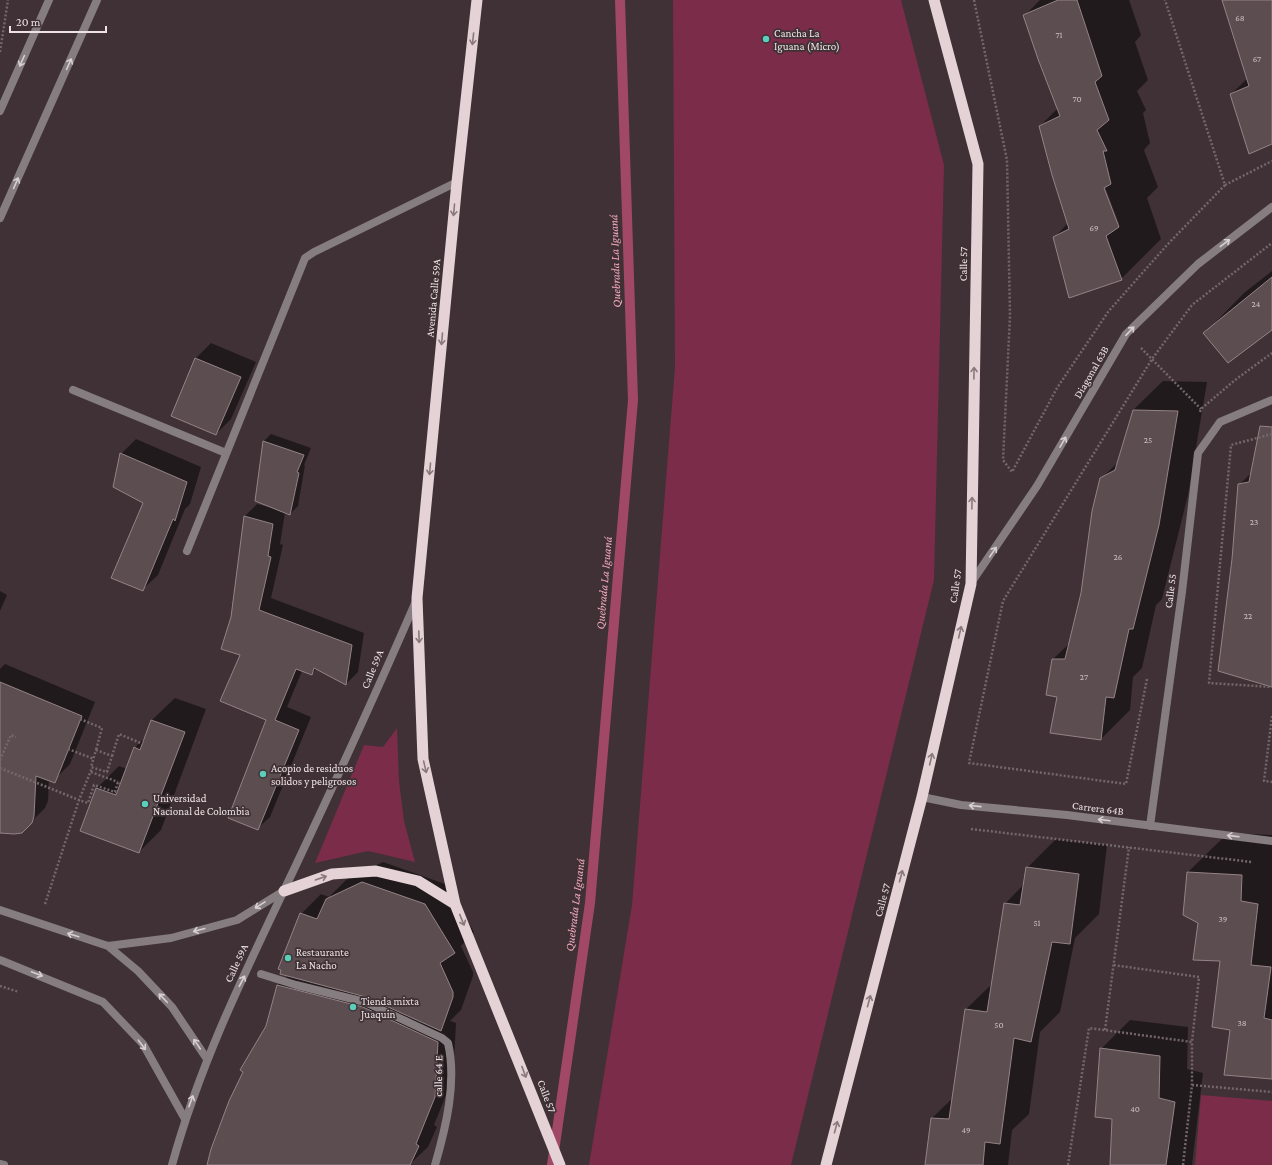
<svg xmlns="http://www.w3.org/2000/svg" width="1272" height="1165" viewBox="0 0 1272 1165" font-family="'Crimson Pro',serif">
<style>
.green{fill:#7a2c49}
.shadow{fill:#0007;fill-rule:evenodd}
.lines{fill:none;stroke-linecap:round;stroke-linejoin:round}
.stream{stroke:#a04866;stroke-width:10}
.building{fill:#5c4d51;stroke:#948387}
.path{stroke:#74676b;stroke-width:2.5;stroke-dasharray:2 2;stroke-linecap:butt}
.service{stroke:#857d7f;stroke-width:8}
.pedestrian{stroke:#857d7f;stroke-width:8}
.minor{stroke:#857d7f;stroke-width:8}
.trunk{stroke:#e4d2d6;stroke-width:11}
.oneway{stroke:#89797d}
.oneway2{stroke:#d8cfd1}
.poi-dot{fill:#5ccebb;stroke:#3f3135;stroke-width:1.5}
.labels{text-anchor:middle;stroke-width:3.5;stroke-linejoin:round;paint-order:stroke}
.number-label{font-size:9px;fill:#c9bec0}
.poi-label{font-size:11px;fill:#ede3e5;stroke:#3f3135;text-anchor:start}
.street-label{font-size:11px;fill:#ede3e5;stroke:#3f3135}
.water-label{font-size:12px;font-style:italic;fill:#f2a7bd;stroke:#3f3135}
</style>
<rect width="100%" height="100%" fill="#3f3135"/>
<!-- green -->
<path class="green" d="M 673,0 L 901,0 L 944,165 L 934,580 L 791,1165 L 589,1165 L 632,905 L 675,367 Z
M 397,728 L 399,781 L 404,821 L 415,862 L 368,851 L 315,863 L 364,745 L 383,747 Z
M 1201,1095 L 1272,1101 L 1272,1165 L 1195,1165 Z"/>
<!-- shadow -->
<path class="shadow" d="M 1040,0 L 1129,0 L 1141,35 L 1135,42 L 1148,80 L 1137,91 L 1146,110 L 1143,113 L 1150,143 L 1144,150 L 1158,187 L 1147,198 L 1161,239 L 1121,279 L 1054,238 L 1068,223 L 1040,126 L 1058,108 L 1025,15 ZM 1105,187 L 1119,224 L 1117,226 L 1103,188 Z
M 1222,0 L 1272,0 L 1272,143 L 1231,94 L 1248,78 Z
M 1272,271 L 1272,329 L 1205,333 L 1244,293 Z
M 211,343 L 256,362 L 231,419 L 216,434 L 196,358 Z
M 1163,381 L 1207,382 L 1188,495 L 1162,599 L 1156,605 L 1142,668 L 1133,677 L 1130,710 L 1101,739 L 1058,696 L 1053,659 L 1070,643 L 1082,593 L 1101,479 L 1118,462 L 1133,410 Z
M 1272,431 L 1272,686 L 1239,485 L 1252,472 Z
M 271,434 L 311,448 L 304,465 L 305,465 L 298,506 L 290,514 L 285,512 L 280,544 L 283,545 L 271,598 L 364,633 L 358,672 L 346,684 L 317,668 L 312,674 L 302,671 L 287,707 L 311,717 L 270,817 L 257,829 L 267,719 L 241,655 L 232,617 L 245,516 L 257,504 L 269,507 L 270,506 L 256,500 L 264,441 Z
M 136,439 L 201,467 L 190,504 L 185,509 L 158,575 L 142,590 L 145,503 L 121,454 Z
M 0,591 L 7,595 L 0,611 Z
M 5,664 L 95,702 L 70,764 L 56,778 L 49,778 L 48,801 L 45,808 L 31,822 L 0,828 L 0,669 Z
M 175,698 L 206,709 L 161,830 L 139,852 L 97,788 L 119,766 L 127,769 L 134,748 L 147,736 L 152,720 Z
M 1228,833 L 1272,835 L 1272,1078 L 1231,1029 L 1221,960 L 1199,922 L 1188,872 Z
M 1056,839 L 1107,845 L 1099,914 L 1075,938 L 1060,1012 L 1040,1032 L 1029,1114 L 1012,1130 L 1008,1165 L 925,1165 L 932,1118 L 954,1097 L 966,1009 L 992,984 L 1005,904 L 1024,884 L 1027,868 Z
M 383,862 L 445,884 L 474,932 L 461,946 L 473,972 L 473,976 L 461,1010 L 450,1021 L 456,1023 L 453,1078 L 434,1125 L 437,1127 L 428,1147 L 409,1165 L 208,1165 L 267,1026 L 278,985 L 288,976 L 301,914 L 321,894 L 329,897 L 347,879 Z
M 1130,1020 L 1188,1027 L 1187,1069 L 1203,1073 L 1192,1165 L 1110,1165 L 1113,1118 L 1101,1049 Z"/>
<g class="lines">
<!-- stream -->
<path class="stream" d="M 552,1165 L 590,903 L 633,400 L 620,0"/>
</g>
<!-- building -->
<path class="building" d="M 1058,0 L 1077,0 L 1102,76 L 1095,82 L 1109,120 L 1097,130 L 1107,151 L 1103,151 L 1111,184 L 1104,188 L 1119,227 L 1106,236 L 1122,280 L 1069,298 L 1053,237 L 1069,229 L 1052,175 L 1039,126 L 1060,116 L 1038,59 L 1023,15 Z
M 1222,0 L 1272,0 L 1272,144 L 1249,154 L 1230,94 L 1249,86 Z
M 1272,277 L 1272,330 L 1228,363 L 1203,333 Z
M 195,358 L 241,377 L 216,435 L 171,416 Z
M 1133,410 L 1178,411 L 1159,525 L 1133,629 L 1129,629 L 1114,698 L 1106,697 L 1101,740 L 1050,733 L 1057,697 L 1046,695 L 1052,659 L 1065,659 L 1081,593 L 1092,511 L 1100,478 L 1115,470 Z
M 1260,426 L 1272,427 L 1272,687 L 1218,671 L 1232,559 L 1238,484 L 1249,482 Z
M 263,441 L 304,455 L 297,472 L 299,473 L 290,515 L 255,501 Z
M 120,453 L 187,482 L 175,521 L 173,519 L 143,591 L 111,578 L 143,503 L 113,487 Z
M 244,516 L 273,524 L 268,556 L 271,557 L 259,610 L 352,645 L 346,685 L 314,668 L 312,675 L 296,669 L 275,720 L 299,730 L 258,830 L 228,818 L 266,720 L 220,701 L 240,655 L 221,649 L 231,617 Z
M 0,682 L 82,716 L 55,783 L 36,776 L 34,816 L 32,823 L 22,833 L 14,834 L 0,833 Z
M 151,720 L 185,732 L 139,853 L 80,831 L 96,788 L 116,795 L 134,747 L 140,750 Z
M 1026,867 L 1079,874 L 1070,944 L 1052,942 L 1031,1042 L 1014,1038 L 1000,1144 L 985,1142 L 983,1165 L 925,1165 L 931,1118 L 949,1119 L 965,1009 L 987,1012 L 1004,903 L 1020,905 Z
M 1187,872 L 1242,875 L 1241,901 L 1258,904 L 1251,965 L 1271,967 L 1264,1018 L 1272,1020 L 1272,1079 L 1224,1075 L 1230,1030 L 1212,1027 L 1220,961 L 1193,960 L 1198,923 L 1183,915 Z
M 362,882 L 425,904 L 455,953 L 440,963 L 453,992 L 453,997 L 441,1031 L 366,997 L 280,974 L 281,970 L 278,969 L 300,913 L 317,919 L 326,899 Z
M 277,985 L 363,1007 L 438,1042 L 435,1097 L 416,1144 L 419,1146 L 410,1165 L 207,1165 L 211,1149 L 229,1101 L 243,1072 L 240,1070 L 266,1026 Z
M 1100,1048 L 1160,1056 L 1159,1098 L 1175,1102 L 1166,1165 L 1110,1165 L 1112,1119 L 1095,1117 Z"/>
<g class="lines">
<!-- path -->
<path class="path" d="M 974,0 L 1007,160 L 1010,316 L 1003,460 L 1012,472 L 1057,388 L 1108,312 L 1167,245 L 1225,185 L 1165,0
M 0,52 L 8,0
M 1225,185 L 1272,161
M 1141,348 L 1201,409
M 1200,412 L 1201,409 L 1235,380 L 1272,353
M 1272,434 L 1231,445 L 1209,683 L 1272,687
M 1147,679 L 1126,784 L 969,763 L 1003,601 L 1152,359 L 1192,305 L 1272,243
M 1272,716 L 1264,781 L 1272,782
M 80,719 L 102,728 L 96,750
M 68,749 L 94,759
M 96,750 L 112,756 L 107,772 L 91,767 Z
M 112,756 L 119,734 L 143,744
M 0,760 L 11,735 L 16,737
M 0,768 L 79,800 L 92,768
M 91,772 L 118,782
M 971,829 L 1252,862
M 45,904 L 79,800 L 88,803 L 94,785 L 115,792 L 118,782 L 120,783
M 0,986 L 19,992
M 1105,1030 L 1129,847
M 1192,1085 L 1272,1092
M 1068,1165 L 1089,1028 L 1192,1042 L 1199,977 L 1113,965
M 1183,1165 L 1192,1085 L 1192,1042"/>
<!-- service -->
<path class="service" d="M 73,390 L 226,453
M 187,551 L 305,258 L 314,252 L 457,182
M 0,910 L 108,946 L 171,938 L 237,920 L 284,891
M 108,946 L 138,971 L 172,1007 L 207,1059
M 0,960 L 103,1002 L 143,1044 L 185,1119
M 0,1164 L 4,1165"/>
<!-- pedestrian -->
<path class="pedestrian" d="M 261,974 L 296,985 L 365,1002 L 442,1038 L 448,1043 C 457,1082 446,1127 435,1165"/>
<!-- minor -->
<path class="minor" d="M 0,111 L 49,0
M 0,218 L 97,0
M 971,583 L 1037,486 L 1126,334 L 1198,264 L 1272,207
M 922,797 L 961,805 L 1067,815 L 1272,841
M 1150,826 L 1182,592 L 1198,453 L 1220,422 L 1272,400
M 172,1165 C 201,1059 250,962 297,863 C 338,776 378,689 416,601"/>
<!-- trunk -->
<path class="trunk" d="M 477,0 L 457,182 L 417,598 L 423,759 L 455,904 L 560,1165
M 284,891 L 332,874 L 376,871 L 418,881 L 455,904
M 826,1165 L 922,797 L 971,584 L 978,164 L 934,0"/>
</g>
<!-- one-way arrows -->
<defs><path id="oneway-shaft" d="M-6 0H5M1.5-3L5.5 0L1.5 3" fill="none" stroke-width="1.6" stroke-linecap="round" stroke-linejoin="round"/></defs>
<g class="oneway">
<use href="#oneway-shaft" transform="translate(473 39) rotate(96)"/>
<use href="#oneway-shaft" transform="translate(454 210) rotate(95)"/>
<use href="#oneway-shaft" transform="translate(442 339) rotate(95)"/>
<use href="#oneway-shaft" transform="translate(974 373) rotate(-89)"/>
<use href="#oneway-shaft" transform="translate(430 469) rotate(95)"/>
<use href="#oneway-shaft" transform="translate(972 503) rotate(-89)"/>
<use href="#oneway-shaft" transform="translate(960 632) rotate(-77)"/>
<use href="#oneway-shaft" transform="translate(419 637) rotate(88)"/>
<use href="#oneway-shaft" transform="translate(931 759) rotate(-77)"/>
<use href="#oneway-shaft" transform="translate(425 767) rotate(77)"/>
<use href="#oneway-shaft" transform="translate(901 876) rotate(-75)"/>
<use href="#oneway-shaft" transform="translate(321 878) rotate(-19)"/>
<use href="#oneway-shaft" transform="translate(462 920) rotate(68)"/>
<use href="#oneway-shaft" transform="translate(869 1001) rotate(-75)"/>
<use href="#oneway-shaft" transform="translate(524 1072) rotate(69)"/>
<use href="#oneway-shaft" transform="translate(836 1127) rotate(-75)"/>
</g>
<g class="oneway2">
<use href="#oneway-shaft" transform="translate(22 61) rotate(114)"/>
<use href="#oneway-shaft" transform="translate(69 64) rotate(-66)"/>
<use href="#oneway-shaft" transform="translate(16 183) rotate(-66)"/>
<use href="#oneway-shaft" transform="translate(1225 243) rotate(-37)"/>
<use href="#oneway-shaft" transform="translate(1130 331) rotate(-47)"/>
<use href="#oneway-shaft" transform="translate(1063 442) rotate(-60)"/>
<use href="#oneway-shaft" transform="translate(993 552) rotate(-56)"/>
<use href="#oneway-shaft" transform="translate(975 806) rotate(-174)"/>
<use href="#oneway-shaft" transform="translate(1104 820) rotate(-173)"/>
<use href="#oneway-shaft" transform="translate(1233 836) rotate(-173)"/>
<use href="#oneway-shaft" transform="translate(260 905) rotate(148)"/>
<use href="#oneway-shaft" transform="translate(199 930) rotate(165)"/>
<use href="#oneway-shaft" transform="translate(73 935) rotate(-163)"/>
<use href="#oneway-shaft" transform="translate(37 974) rotate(21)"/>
<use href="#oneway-shaft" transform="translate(242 981) rotate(-63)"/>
<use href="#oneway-shaft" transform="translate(163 998) rotate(-134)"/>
<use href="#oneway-shaft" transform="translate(197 1044) rotate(-124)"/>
<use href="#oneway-shaft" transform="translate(142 1045) rotate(53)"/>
<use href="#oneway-shaft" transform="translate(191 1101) rotate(-70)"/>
</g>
<!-- markers -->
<g class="poi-dot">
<circle cx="766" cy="39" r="4"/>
<circle cx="263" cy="774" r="4"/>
<circle cx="145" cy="804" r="4"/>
<circle cx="288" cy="958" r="4"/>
<circle cx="353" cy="1007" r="4"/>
</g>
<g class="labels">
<!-- number labels -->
<g class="number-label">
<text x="1240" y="21">68</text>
<text x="1059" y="38">71</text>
<text x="1257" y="62">67</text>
<text x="1077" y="102">70</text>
<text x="1094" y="231">69</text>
<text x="1256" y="307">24</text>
<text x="1148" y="443">25</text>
<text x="1254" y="525">23</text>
<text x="1118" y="560">26</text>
<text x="1248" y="619">22</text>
<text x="1084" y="680">27</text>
<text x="1223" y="922">39</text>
<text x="1037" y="926">51</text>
<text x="1242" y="1026">38</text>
<text x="999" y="1028">50</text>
<text x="1135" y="1112">40</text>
<text x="966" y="1133">49</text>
</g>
<!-- poi labels -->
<g class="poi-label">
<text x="774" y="37">Cancha La<tspan x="774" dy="13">Iguana (Micro)</tspan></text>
<text x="271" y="772">Acopio de residuos<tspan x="271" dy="13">solidos y peligrosos</tspan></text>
<text x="153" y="802">Universidad<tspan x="153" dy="13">Nacional de Colombia</tspan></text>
<text x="296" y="956">Restaurante<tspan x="296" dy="13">La Nacho</tspan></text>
<text x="361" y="1005">Tienda mixta<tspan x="361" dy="13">Juaquin</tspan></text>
</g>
<!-- street labels -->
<g class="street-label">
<text transform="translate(963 264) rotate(-89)" y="4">Calle 57</text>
<text transform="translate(433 298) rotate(-85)" y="4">Avenida Calle 59A</text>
<text transform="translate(1091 372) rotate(-60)" y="4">Diagonal 63B</text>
<text transform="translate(955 586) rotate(-82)" y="4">Calle 57</text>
<text transform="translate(1170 591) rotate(-83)" y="4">Calle 55</text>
<text transform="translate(372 669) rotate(-67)" y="4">Calle 59A</text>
<text transform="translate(1098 808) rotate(7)" y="4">Carrera 64B</text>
<text transform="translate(882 900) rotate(-75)" y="4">Calle 57</text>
<text transform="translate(236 963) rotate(-65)" y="4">Calle 59A</text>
<text transform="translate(438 1076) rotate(-89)" y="4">calle 64 E</text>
<text transform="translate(547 1096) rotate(69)" y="4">Calle 57</text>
</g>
<!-- water labels -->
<g class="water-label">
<text transform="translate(615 261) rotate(-92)" y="4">Quebrada La Iguaná</text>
<text transform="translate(604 583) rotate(-85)" y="4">Quebrada La Iguaná</text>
<text transform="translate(575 905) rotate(-83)" y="4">Quebrada La Iguaná</text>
</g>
</g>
<!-- scale -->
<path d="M10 26v6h96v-6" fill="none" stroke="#ede3e5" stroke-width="2"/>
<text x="16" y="26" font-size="12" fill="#ede3e5" stroke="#3f3135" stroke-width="3" paint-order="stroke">20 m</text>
</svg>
